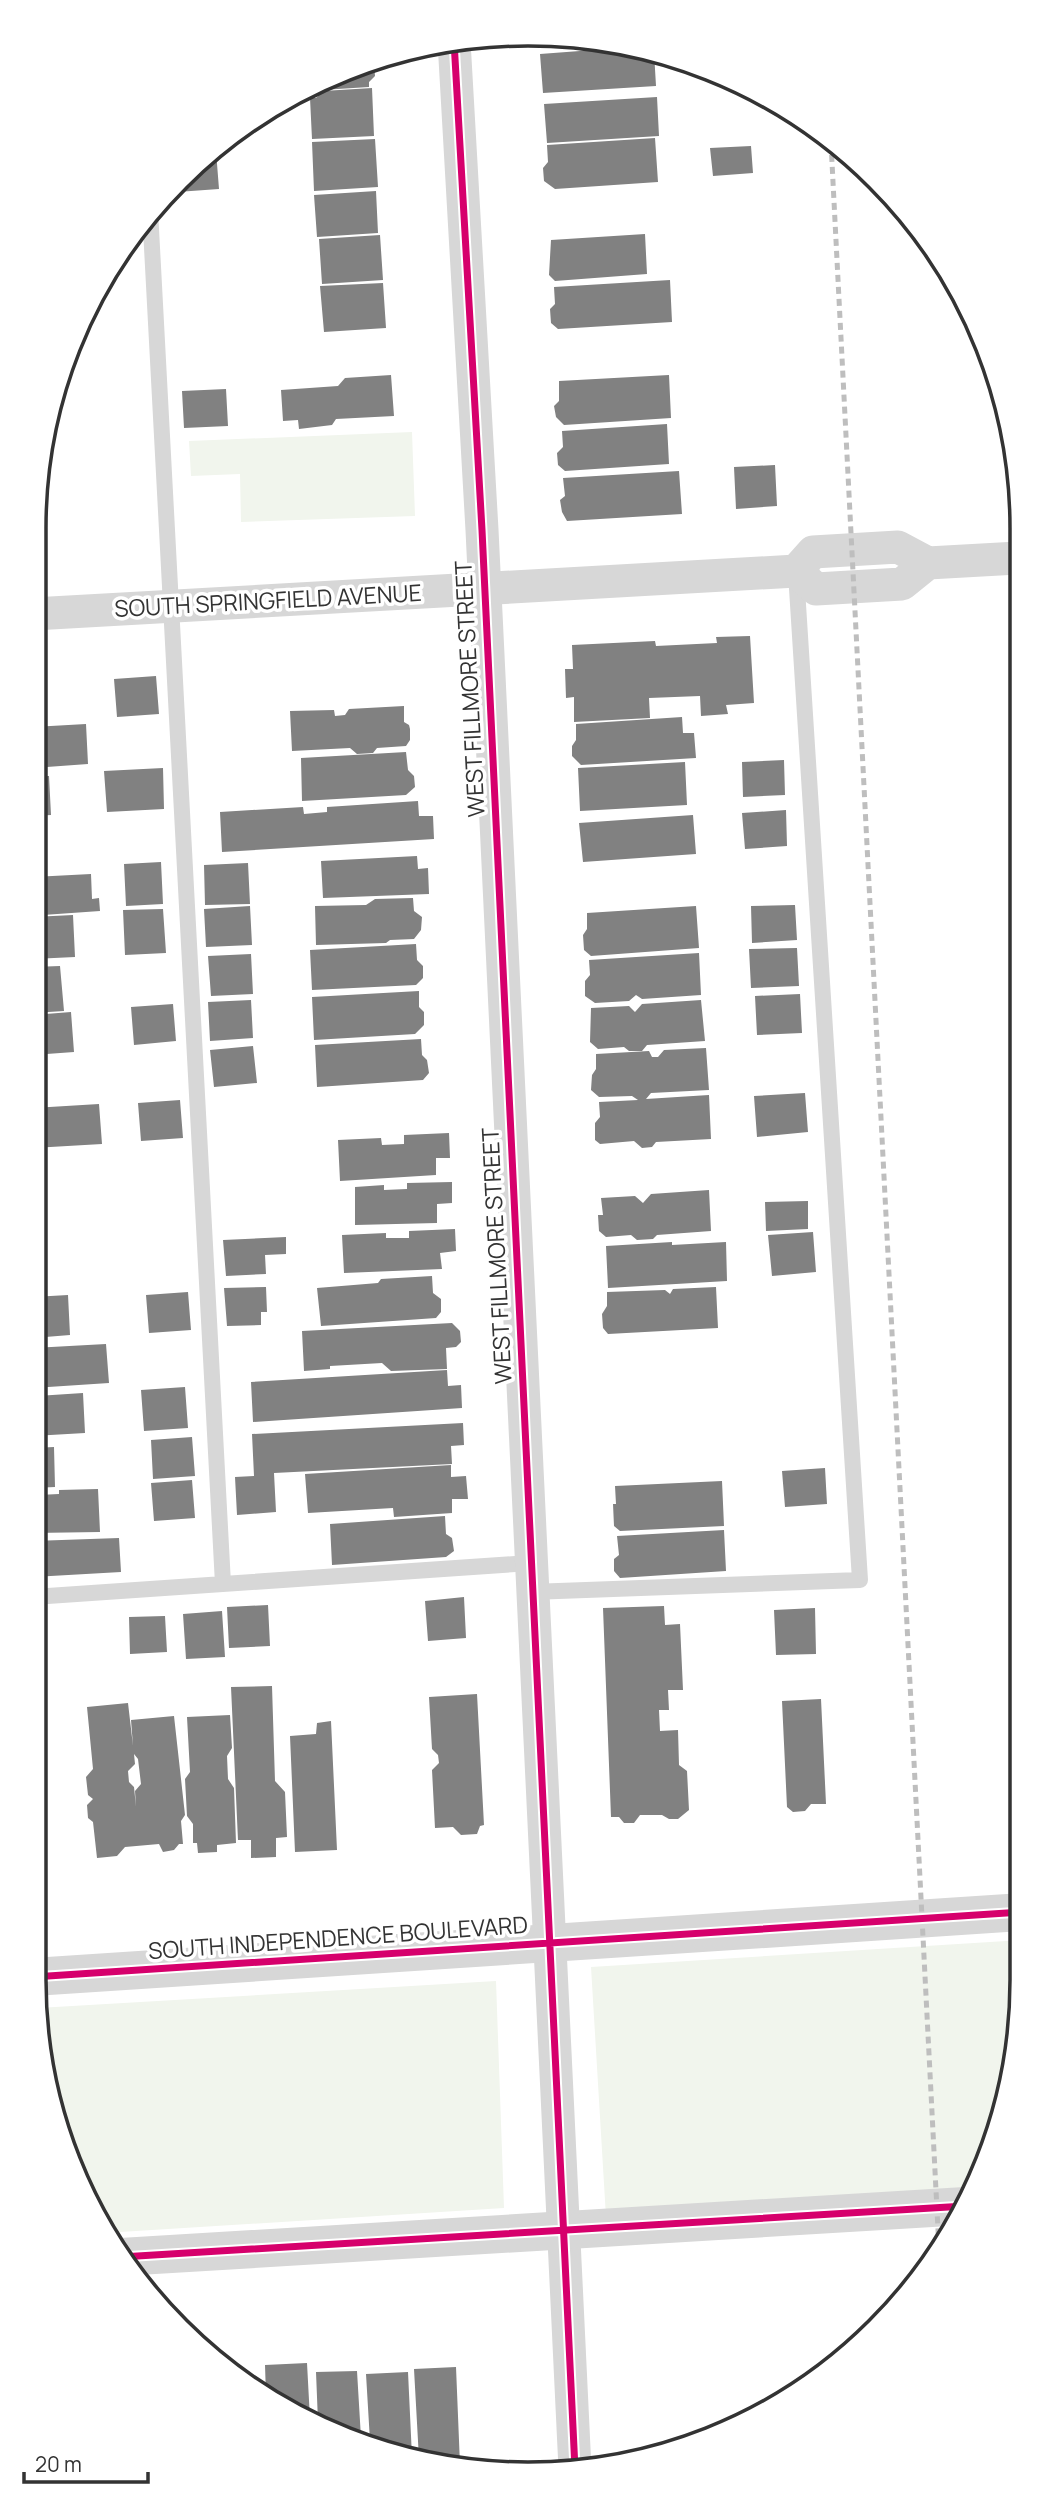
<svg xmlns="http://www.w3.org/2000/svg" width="1055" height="2507" viewBox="0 0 1055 2507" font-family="Manrope,sans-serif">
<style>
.green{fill:#f1f5ed}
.building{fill:#818181;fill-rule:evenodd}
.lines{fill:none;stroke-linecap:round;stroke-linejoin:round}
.service{stroke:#d7d7d7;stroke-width:16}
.minor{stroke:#d7d7d7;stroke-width:33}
.tertiary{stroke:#d7d7d7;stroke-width:38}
.rail{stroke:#bebebe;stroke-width:5;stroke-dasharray:7 5;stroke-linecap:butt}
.cycleway-casing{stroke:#fff;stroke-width:11}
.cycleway{stroke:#d6006c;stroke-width:7}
.labels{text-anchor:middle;stroke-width:7;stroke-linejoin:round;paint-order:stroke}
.street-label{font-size:23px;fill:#333;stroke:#fff}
.rim{fill:none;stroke:#333;stroke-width:3.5}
</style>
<rect width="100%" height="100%" fill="#fff"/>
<!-- green -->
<path class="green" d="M 412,432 L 415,516 L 241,522 L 240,474 L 191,476 L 189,441 Z
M 1022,1940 L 1022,1980 L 995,2139 L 970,2194 L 606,2217 L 591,1967 Z
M 496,1981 L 504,2208 L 104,2233 L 99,2226 L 60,2139 L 38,2008 Z"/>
<!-- building -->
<path class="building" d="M 633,47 L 654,52 L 656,86 L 543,93 L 540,54 Z
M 371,61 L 374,64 L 375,76 L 369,82 L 369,87 L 322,90 L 316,96 L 289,97 L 309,84 Z
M 372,88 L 374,136 L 312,139 L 310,98 L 316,98 L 323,91 Z
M 657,97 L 659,136 L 547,143 L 544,104 Z
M 655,138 L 658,182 L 555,189 L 544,181 L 543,168 L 548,162 L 547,145 Z
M 375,139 L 378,187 L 314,191 L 312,142 Z
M 751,146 L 753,173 L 713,176 L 710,148 Z
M 210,151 L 216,151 L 219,189 L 177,192 L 177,182 Z
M 376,191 L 378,233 L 317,237 L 314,195 Z
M 645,234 L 647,274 L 555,281 L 549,275 L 551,240 Z
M 380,235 L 383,280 L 322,284 L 319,239 Z
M 670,280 L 672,322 L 558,329 L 551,323 L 550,309 L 555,304 L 554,287 Z
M 383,283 L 386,328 L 324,332 L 320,286 Z
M 391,375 L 394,416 L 336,419 L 332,425 L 299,429 L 298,420 L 283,421 L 281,390 L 338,386 L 345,378 Z
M 669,375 L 671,418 L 564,425 L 556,417 L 554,406 L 559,401 L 559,381 Z
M 226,389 L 228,426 L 184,428 L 182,391 Z
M 667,424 L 669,464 L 565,471 L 558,465 L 557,453 L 563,447 L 562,431 Z
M 775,465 L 777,506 L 736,509 L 734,467 Z
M 679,471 L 682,514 L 567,521 L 562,512 L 560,500 L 565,496 L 563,478 Z
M 750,636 L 754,703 L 726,705 L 728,714 L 701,716 L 700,696 L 649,698 L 650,718 L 574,722 L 574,697 L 566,698 L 565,669 L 573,669 L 572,645 L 655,641 L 656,646 L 717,643 L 716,637 Z
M 156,676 L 159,714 L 117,717 L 114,679 Z
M 37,680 L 40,720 L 33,721 L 33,681 Z
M 404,706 L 404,722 L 409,725 L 410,729 L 410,740 L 406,746 L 377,748 L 373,753 L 357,754 L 350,748 L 292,751 L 290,711 L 334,710 L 335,716 L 345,715 L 349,709 Z
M 682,717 L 683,733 L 694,733 L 696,758 L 581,765 L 572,756 L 572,746 L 576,740 L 576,724 Z
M 86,724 L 88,764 L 33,768 L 33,727 Z
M 406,752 L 408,770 L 414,776 L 415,787 L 406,795 L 302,801 L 301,758 Z
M 784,760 L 785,795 L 743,797 L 742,762 Z
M 685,762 L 687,805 L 580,811 L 578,768 Z
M 163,768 L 164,809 L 107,812 L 104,771 Z
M 33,776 L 49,776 L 51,815 L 33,816 Z
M 418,801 L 419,816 L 433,816 L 434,839 L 222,852 L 220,812 L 303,807 L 304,814 L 327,812 L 327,807 Z
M 786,810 L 787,846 L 745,849 L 742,813 Z
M 693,815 L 696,854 L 583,862 L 579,823 Z
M 417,856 L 418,869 L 428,868 L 429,894 L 323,898 L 321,861 Z
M 161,862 L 163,904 L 126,906 L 124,864 Z
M 248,863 L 250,904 L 205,905 L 204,865 Z
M 91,874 L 92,899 L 99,898 L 100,911 L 43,915 L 43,910 L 33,911 L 33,877 Z
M 413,898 L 414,911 L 422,917 L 421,930 L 414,939 L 390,940 L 386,943 L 316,945 L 315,906 L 366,905 L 375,899 Z
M 795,905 L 797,940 L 752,943 L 751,906 Z
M 250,906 L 252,945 L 206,947 L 204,909 Z
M 696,906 L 699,948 L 591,956 L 584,950 L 583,935 L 587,929 L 587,913 Z
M 163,909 L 166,953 L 125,955 L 123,910 Z
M 73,915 L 75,957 L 33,959 L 33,917 Z
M 416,944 L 417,960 L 423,966 L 423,978 L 416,985 L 312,990 L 310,950 Z
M 797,948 L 799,986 L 751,988 L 749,949 Z
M 699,953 L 701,995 L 642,999 L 636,995 L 629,1001 L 595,1003 L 585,996 L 585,981 L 590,975 L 589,960 Z
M 251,954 L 253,994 L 211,996 L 208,956 Z
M 60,966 L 64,1011 L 33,1013 L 33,967 Z
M 419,991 L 419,1007 L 424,1012 L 424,1025 L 415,1034 L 314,1040 L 312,997 Z
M 800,994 L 802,1033 L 757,1035 L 755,996 Z
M 251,1000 L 253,1038 L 210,1041 L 208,1002 Z
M 701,1000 L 705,1041 L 647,1045 L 642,1051 L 629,1051 L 624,1047 L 598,1049 L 590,1042 L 591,1008 L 629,1006 L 635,1012 L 642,1004 Z
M 173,1004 L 176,1041 L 134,1045 L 131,1007 Z
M 71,1012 L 74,1052 L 33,1055 L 33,1015 Z
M 421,1039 L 422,1055 L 427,1060 L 429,1073 L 423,1080 L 317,1087 L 315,1045 Z
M 253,1046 L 257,1083 L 214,1087 L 210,1050 Z
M 706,1048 L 709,1090 L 651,1093 L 646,1099 L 709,1095 L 711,1139 L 656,1142 L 652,1147 L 642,1148 L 634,1141 L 600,1144 L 595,1140 L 595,1123 L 600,1117 L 599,1102 L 638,1100 L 632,1096 L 599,1097 L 591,1090 L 592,1075 L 596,1069 L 596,1054 L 649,1051 L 652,1057 L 658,1057 L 664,1050 Z
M 805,1093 L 808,1132 L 757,1137 L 754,1096 Z
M 180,1100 L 183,1138 L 141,1141 L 138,1103 Z
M 99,1104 L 102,1144 L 33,1148 L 33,1108 Z
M 449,1133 L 450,1158 L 436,1158 L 436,1175 L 340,1181 L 338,1140 L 381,1138 L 382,1145 L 404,1144 L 404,1135 Z
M 452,1182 L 452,1203 L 437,1204 L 437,1223 L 355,1225 L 355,1187 L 384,1185 L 384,1190 L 407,1189 L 407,1183 Z
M 709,1190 L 711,1231 L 657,1235 L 653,1239 L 637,1240 L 631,1235 L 606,1237 L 599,1231 L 598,1215 L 603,1215 L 601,1198 L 635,1196 L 643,1203 L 651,1194 Z
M 808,1201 L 808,1229 L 766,1231 L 765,1202 Z
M 455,1229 L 456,1251 L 440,1253 L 442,1269 L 344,1273 L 342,1235 L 386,1233 L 386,1238 L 409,1238 L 409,1231 Z
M 813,1232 L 816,1272 L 772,1276 L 768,1235 Z
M 286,1237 L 286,1254 L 265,1255 L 266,1274 L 226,1276 L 223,1240 Z
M 672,1242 L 672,1245 L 726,1242 L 727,1281 L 608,1288 L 606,1246 Z
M 432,1276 L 433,1293 L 441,1299 L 441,1312 L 436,1318 L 321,1326 L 317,1288 L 378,1283 L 381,1279 Z
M 266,1287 L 267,1312 L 261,1312 L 261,1325 L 227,1326 L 224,1288 Z
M 716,1287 L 718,1328 L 608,1334 L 603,1328 L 602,1314 L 607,1306 L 607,1292 L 665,1290 L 670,1294 L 673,1289 Z
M 188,1292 L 191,1330 L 149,1333 L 146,1295 Z
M 68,1295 L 70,1335 L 33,1338 L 33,1297 Z
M 452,1323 L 460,1331 L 461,1342 L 456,1347 L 446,1348 L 447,1369 L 391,1371 L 382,1363 L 330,1366 L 330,1369 L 304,1371 L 302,1331 Z
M 106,1344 L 109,1383 L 33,1388 L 33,1348 Z
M 447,1370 L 448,1386 L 461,1385 L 462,1408 L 253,1422 L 251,1382 Z
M 185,1387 L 188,1428 L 144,1431 L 141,1390 Z
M 83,1393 L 85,1433 L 33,1436 L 33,1402 L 37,1401 L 37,1396 Z
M 463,1423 L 464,1445 L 451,1446 L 452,1464 L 274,1473 L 276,1512 L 237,1515 L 235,1477 L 254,1476 L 252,1434 Z
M 192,1437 L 195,1476 L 153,1479 L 151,1440 Z
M 54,1447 L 55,1487 L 33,1488 L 33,1448 Z
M 451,1465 L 451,1477 L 466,1476 L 468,1499 L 452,1499 L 452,1513 L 394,1517 L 393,1508 L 308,1513 L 305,1474 Z
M 825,1468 L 827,1504 L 785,1507 L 782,1471 Z
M 192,1480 L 195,1518 L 154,1521 L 151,1483 Z
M 722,1481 L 724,1526 L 620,1531 L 614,1526 L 613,1504 L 616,1504 L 615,1486 Z
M 98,1489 L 100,1532 L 33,1533 L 33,1490 L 38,1495 L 59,1494 L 59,1490 Z
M 445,1516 L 446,1534 L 452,1538 L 454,1551 L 446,1557 L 332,1565 L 330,1524 Z
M 724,1530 L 726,1571 L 620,1578 L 614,1571 L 614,1559 L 619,1555 L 617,1536 Z
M 119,1538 L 121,1572 L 33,1577 L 33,1541 Z
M 464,1597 L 466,1638 L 428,1641 L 425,1601 Z
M 268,1605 L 270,1646 L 229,1648 L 227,1607 Z
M 664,1606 L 665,1625 L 680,1624 L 683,1690 L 668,1690 L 669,1710 L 659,1710 L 660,1731 L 678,1730 L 679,1765 L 687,1771 L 689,1810 L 678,1819 L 669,1819 L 662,1815 L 640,1815 L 634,1823 L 624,1823 L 619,1817 L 611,1817 L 603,1608 Z
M 815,1608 L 816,1654 L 776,1655 L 774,1610 Z
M 222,1611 L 225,1657 L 186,1659 L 183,1614 Z
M 165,1616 L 167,1652 L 130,1654 L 129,1617 Z
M 272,1686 L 275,1781 L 285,1792 L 287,1837 L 276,1838 L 276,1857 L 251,1858 L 251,1840 L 238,1840 L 231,1687 Z
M 477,1694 L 484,1825 L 480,1826 L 477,1834 L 461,1835 L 453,1827 L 435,1828 L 432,1770 L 439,1763 L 438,1755 L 432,1749 L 429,1697 Z
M 821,1699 L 826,1804 L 811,1804 L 805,1811 L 793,1812 L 787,1807 L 782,1701 Z
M 128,1703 L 133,1746 L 131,1720 L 174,1716 L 185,1815 L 181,1821 L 183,1844 L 179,1844 L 174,1850 L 163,1852 L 159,1844 L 125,1847 L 117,1856 L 97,1858 L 93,1822 L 88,1818 L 87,1805 L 93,1799 L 88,1795 L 86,1777 L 93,1769 L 87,1707 ZM 134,1754 L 138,1759 L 141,1784 L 135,1791 L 136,1807 L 134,1787 L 129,1782 L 128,1771 L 135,1764 Z
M 230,1715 L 232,1748 L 227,1756 L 228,1779 L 234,1788 L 236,1843 L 217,1845 L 217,1852 L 198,1853 L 197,1843 L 193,1843 L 193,1824 L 187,1816 L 185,1779 L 190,1772 L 187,1717 Z
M 331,1721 L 337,1850 L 295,1852 L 290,1736 L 316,1734 L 317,1723 Z
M 307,2363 L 310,2419 L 281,2408 L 266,2396 L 265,2365 Z
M 456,2367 L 460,2465 L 431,2464 L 419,2459 L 414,2369 Z
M 357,2371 L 361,2438 L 318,2422 L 316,2372 Z
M 408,2372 L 412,2457 L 370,2441 L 366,2374 Z"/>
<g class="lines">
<!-- service -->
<path class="service" d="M 150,210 L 223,1584
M 531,1592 L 860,1580 L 796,573
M 33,1597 L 530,1563"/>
<!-- minor -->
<path class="minor" d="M 454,41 L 482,530 L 575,2469
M 796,571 L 816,589 L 902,584 L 928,563
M 33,614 L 796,571 L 813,552 L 898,547 L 928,563 L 1018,558"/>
<!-- tertiary -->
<path class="tertiary" d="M 33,1977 L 1022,1912
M 121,2257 L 965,2206"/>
<!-- rail -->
<path class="rail" d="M 831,143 L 939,2249"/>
<defs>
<path id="cycleway" d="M 454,41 L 482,530 L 575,2469
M 33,1977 L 1022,1912
M 121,2257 L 965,2206"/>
</defs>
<!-- cycleway casing -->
<use href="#cycleway" class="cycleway-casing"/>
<!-- cycleway -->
<use href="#cycleway" class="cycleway"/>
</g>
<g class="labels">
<!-- street labels -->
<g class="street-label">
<text transform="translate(268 601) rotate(-3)" y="8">SOUTH SPRINGFIELD AVENUE</text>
<text transform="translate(470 689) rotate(-93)" y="8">WEST FILLMORE STREET</text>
<text transform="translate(497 1256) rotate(-93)" y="8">WEST FILLMORE STREET</text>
<text transform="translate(338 1938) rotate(-4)" y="8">SOUTH INDEPENDENCE BOULEVARD</text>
</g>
</g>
<!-- crop -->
<path d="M0 0H1055V2507H0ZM528 46H528A482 482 0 0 1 1010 528V1980A482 482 0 0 1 528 2462H528A482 482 0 0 1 46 1980V528A482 482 0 0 1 528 46Z" fill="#fff" fill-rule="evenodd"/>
<path class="rim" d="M528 46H528A482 482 0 0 1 1010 528V1980A482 482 0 0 1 528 2462H528A482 482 0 0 1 46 1980V528A482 482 0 0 1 528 46Z"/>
<!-- scale -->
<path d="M24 2472v10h124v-10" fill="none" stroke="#333333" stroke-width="3.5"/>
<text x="35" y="2472" font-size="21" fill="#333333" stroke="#ffffff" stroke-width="5" paint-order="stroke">20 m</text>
</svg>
